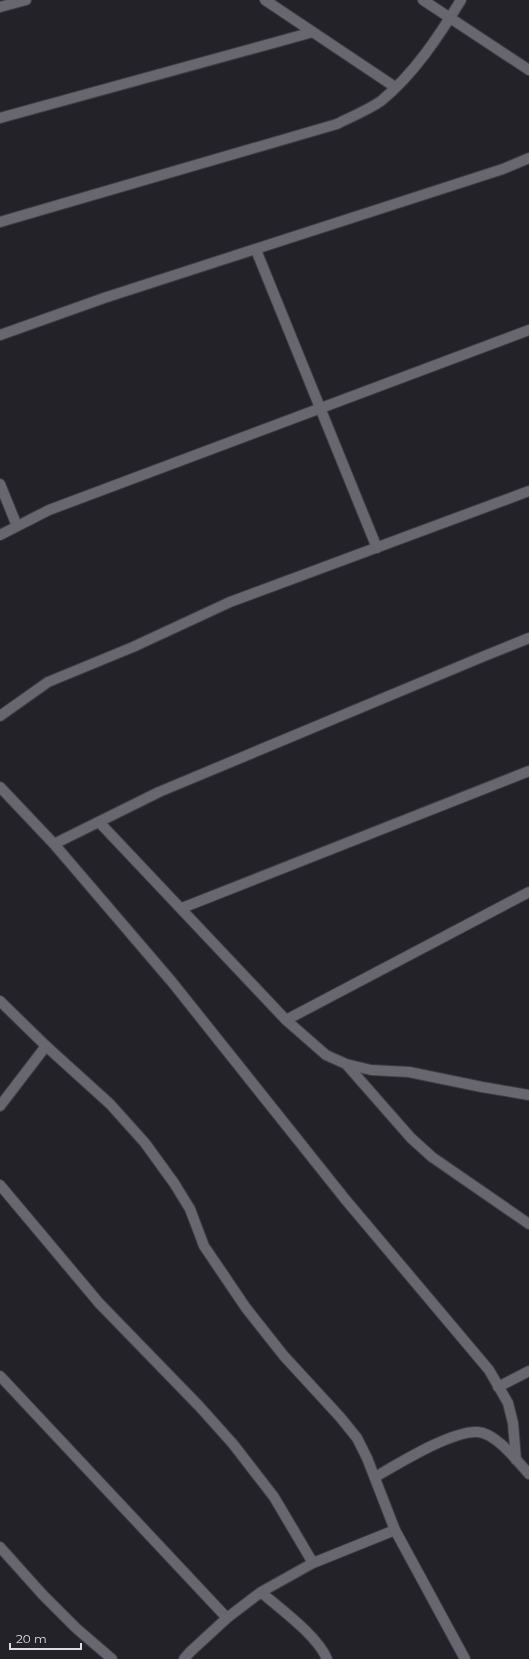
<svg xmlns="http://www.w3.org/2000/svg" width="529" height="1659" viewBox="0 0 529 1659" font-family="Montserrat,sans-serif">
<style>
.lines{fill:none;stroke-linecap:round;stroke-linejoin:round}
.minor-casing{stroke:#3f3d44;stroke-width:12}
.tertiary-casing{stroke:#3f3d44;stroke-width:12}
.minor{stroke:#68666f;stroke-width:10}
.tertiary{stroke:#68666f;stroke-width:10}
</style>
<rect width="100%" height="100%" fill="#242229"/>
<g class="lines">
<defs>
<path id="minor" d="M 265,0 L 395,87
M 423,0 L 529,70
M 0,7 L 26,0
M 0,118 L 313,32
M 0,222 L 337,124 C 351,117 368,110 381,101 C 414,74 439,36 461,0
M 256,250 L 377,548
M 0,335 L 104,298 L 503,169 L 529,158
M 0,484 L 17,526
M 0,535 L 49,510 L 529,330
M 0,716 L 48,682 L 133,647 L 230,602 L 529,491
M 0,787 L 54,844 L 172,982 L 345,1199 L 489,1370 L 508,1403 L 513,1423 L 516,1460
M 99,822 L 286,1020 L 326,1055 L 346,1064 L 371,1070 L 409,1072 L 482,1087 L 529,1095
M 54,844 L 159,792 L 482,657 L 529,638
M 182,908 L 529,771
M 286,1020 L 529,892
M 346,1064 L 411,1138 L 432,1157 L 529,1224
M 0,1106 L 46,1046
M 0,1185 L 99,1303 L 199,1406 L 233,1444 L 274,1497 L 313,1563
M 0,1376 L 227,1618
M 498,1387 L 529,1371
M 375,1477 C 398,1464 452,1430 478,1432 C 496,1433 518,1462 529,1474
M 0,1547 L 43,1595 L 76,1628 L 112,1659
M 261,1592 C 280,1609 317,1635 327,1659
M 184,1659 L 190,1652 L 227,1618 L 261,1592 L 313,1563 L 395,1530"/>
<path id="tertiary" d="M 0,1001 L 46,1046 L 110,1104 L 145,1143 L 174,1183 L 190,1209 L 204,1246 L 246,1308 L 284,1356 L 340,1417 L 357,1438 L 367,1458 L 395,1530 L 465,1659"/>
</defs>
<!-- minor casing -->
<use href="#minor" class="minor-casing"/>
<!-- tertiary casing -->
<use href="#tertiary" class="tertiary-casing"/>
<!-- minor -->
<use href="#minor" class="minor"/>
<!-- tertiary -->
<use href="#tertiary" class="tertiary"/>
</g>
<!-- scale -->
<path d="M10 1643v6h71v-6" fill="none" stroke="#dedde2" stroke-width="2"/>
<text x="16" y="1643" font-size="12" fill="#dedde2" stroke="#242229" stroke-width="3" paint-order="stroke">20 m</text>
</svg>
